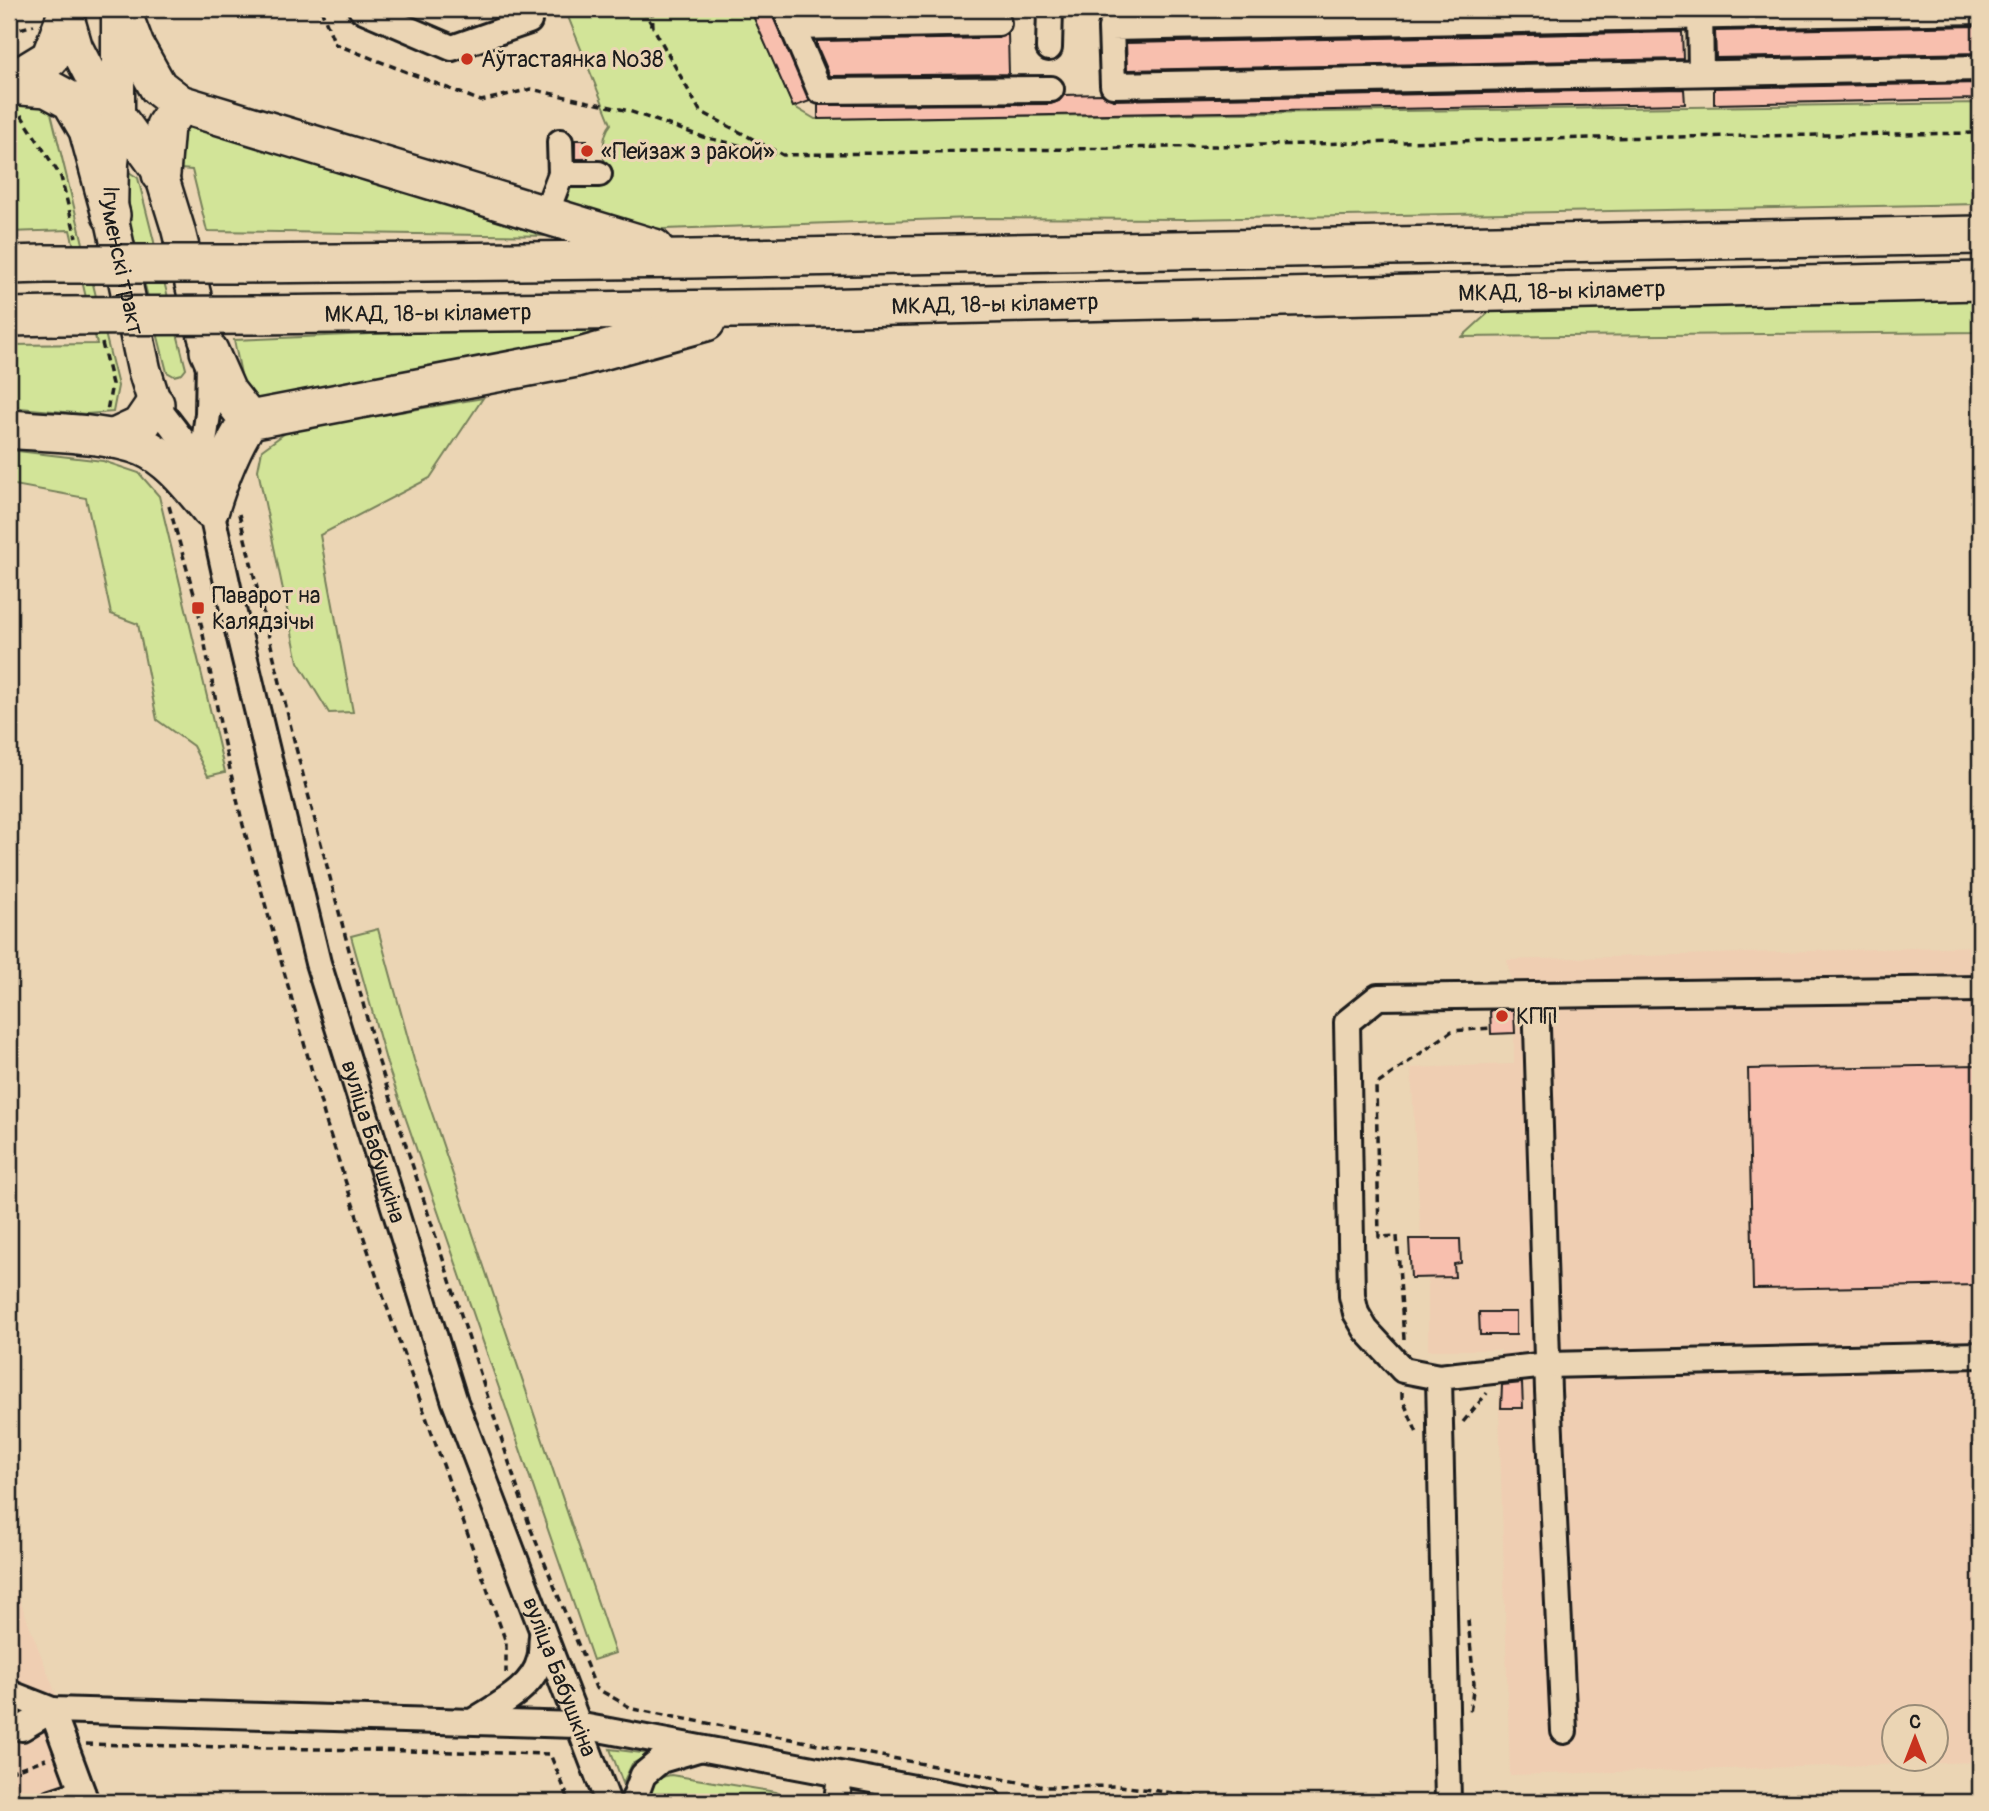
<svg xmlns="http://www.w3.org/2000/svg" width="1989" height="1811" viewBox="0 0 1989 1811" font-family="Pangolin,sans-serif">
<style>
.built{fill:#efceb2;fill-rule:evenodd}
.green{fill:#d2e498;stroke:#77805a;stroke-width:2}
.building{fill:#f8bfae;stroke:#1c1c1c;stroke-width:2}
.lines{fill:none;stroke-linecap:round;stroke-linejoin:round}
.minor-casing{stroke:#1c1c1c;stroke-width:30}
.major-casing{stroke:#1c1c1c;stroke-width:37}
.highway-casing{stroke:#1c1c1c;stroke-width:42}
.path{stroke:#1c1c1c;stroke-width:3.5;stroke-dasharray:7 5;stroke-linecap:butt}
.minor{stroke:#ebd5b4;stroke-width:24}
.major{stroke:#ebd5b4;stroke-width:32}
.highway{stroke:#ebd5b4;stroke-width:37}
.highway-bridge-casing{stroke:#1c1c1c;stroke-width:42;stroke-linecap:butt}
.highway-bridge{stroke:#ebd5b4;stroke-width:37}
.poi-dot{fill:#c8321e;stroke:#ebd5b4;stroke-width:2.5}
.labels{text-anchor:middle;stroke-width:6;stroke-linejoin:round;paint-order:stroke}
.poi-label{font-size:23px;fill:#1c1c1c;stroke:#ebd5b4;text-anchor:start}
.street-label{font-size:23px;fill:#1c1c1c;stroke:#ebd5b4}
</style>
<rect width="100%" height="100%" fill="#ebd5b4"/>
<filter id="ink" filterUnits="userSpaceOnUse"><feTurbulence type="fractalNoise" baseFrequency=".0143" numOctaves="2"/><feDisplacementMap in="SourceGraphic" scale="14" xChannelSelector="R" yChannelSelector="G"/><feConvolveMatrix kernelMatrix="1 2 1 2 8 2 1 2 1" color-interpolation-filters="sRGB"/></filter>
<g filter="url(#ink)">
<!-- built -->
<path class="built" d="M 1980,946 L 1980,1762 L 1510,1775 L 1499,1409 L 1500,1350 L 1428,1350 L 1428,1278 L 1411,1278 L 1409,1239 L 1421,1239 L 1411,1068 L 1514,1064 L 1514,996 L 1507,960 ZM 1895,1716 L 1937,1716 L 1937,1758 L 1895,1758 Z
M 9,1572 L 97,1801 L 98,1802 L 9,1802 Z"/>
<!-- green -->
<path class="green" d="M 565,9 L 750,9 L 793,106 L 815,119 L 1980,103 L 1980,204 L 1188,219 L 971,218 L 664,229 L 641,228 L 569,212 L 562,200 L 564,192 L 572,182 L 606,180 C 605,163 599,138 611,124 Z
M 21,96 L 50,109 L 118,386 L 113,412 L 86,414 L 9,407 L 9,345 L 97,344 L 70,230 L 9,232 L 9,99 Z
M 180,120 L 558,236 L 207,231 L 192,170 L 180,169 L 172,135 Z
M 129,172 L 138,178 L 186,369 L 182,374 L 174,376 L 167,372 L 119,183 L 121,175 Z
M 1980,299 L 1980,332 L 1462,337 L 1497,305 Z
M 667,321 L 537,354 L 255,403 L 243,384 L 234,340 Z
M 483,398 L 430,478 L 320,535 L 353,712 L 329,713 L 298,662 L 258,470 L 262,450 L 288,431 Z
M 9,450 L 103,461 L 139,473 L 159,496 L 225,772 L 208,776 L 193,746 L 157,720 L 138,624 L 111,614 L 86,498 L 9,484 Z
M 378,929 L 414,1060 L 615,1653 L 593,1660 L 387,1064 L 351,936 Z
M 610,1749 L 650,1754 L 632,1764 L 623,1783 Z
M 671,1775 L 776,1792 L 793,1802 L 641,1802 C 647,1785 652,1778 671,1775 Z"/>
<!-- building -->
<path class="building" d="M 750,9 L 770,9 L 810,101 L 793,107 Z
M 816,9 L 966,9 L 817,12 Z
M 1120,9 L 1334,9 L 1120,13 Z
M 1980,26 L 1980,53 L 1716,58 L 1715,31 Z
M 1682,32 L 1683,59 L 1127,70 L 1126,43 Z
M 1008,34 L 1009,74 L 830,76 L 817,46 L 817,41 L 998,38 Z
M 1980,83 L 1980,99 L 1714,104 L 1714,88 Z
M 1684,89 L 1685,104 L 818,119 L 818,105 L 1051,104 L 1059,101 L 1064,95 L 1102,94 L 1113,100 Z
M 575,140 L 587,140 L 588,159 L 575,159 Z
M 1490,1010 L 1514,1010 L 1515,1033 L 1491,1034 Z
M 1980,1065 L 1980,1285 L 1753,1289 L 1748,1069 Z
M 1409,1239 L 1460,1239 L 1461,1263 L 1454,1264 L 1455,1277 L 1411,1278 Z
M 1479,1312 L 1516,1312 L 1516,1335 L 1480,1335 Z
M 1522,1383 L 1523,1408 L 1501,1408 L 1502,1385 Z"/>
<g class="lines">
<defs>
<g id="minor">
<path d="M 361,9 L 452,48 L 529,21 L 523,9"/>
<path d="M 785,9 L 820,91 L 1051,89"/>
<path d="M 1700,9 L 1701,73"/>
<path d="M 1980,11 L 1111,28 L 1113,85 L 1980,68"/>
<path d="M 793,27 L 998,23"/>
<path d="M 1049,48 L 1050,9"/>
<path d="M 560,142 L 561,174 L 599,174"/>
<path d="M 545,216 L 561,174"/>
<path id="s1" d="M 209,361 L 208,414 L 201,464 L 231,601 L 318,963 L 455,1402 L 608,1802"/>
<path d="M 155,404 L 201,464"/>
<path d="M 1536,995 L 1548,1391 L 1564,1731"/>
<path d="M 1439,1377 L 1403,1370 L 1366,1330 L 1356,1313 L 1352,1296 L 1347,1022 L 1378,997 L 1980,989"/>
<path d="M 9,1693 L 52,1710 L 577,1725 L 989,1802"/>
<path d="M 475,1720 C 498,1705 533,1689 540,1659 C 542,1652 541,1643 542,1636"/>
<path d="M 22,1728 L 52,1710 L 86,1802"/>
<path d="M 52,1802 L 82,1792"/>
<path d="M 633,1802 L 643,1775 L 661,1760 L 698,1749"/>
<path d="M 837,1802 L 840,1775"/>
<path d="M 1448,1802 L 1439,1377 L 1547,1365 L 1980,1355"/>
</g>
<g id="major">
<path d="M 65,9 L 76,47 L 93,80 L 161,174 L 178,229 L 205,338"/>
<path id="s2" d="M 118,12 L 118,116 L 112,163 L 111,215 L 144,369 L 155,404"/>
</g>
<g id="highway">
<path d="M 121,9 L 135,46 L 158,87 L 180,104 L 654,248"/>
<path d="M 9,83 L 50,58 L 66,16"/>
<path d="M 9,85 L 47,88 L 71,101 L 88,130 L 111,215"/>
<path d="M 161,174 L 165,126 L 180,104"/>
<path d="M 241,264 L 692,259 L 1980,235"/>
<path d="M 9,265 L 44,264"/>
<path id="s3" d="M 255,315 L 811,308 L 1980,281"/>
<path d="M 9,317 L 57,316"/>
<path d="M 209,351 L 227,392 L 249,420"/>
<path d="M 9,429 C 49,433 106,432 143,447 C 170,458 192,488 210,509"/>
<path d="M 112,439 L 140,426 L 155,404"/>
<path d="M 210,509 C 220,477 231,447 249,420 L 576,358 L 706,322"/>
</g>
</defs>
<!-- minor casing -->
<use href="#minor" class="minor-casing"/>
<!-- major casing -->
<use href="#major" class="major-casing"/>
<!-- highway casing -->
<use href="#highway" class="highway-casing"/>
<!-- path -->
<path class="path" d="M 321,9 L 335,44 L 481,101 L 531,89 L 629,111 L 703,137 L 778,154
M 643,9 L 652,25
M 652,9 L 653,27 L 700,111 L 783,155 L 1594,138 L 1980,133
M 9,32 L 34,25
M 21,115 L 61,177 L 76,237
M 102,343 L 112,384 L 107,411
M 169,506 L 198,608 L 224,744 L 243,825 L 327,1125 L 382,1293 L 506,1642 L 506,1673
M 239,514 L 296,748 L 376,1053 L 530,1527 L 596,1688 L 633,1709 L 1045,1787 L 1120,1786 L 1242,1802
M 1404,1339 L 1397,1236 L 1379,1237 L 1376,1085 L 1452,1031 L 1491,1028
M 1402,1392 L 1402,1398 L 1417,1433
M 1463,1422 L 1487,1393
M 1468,1620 L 1474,1683 L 1470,1713
M 86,1744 L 550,1754 L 570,1802
M 9,1772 L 46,1759"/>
<!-- minor -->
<use href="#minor" class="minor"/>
<!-- major -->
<use href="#major" class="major"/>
<!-- highway -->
<use href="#highway" class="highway"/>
<defs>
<path id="highway-bridge" d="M 44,264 L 241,264
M 57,316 L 255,315"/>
</defs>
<!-- highway-bridge casing -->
<use href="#highway-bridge" class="highway-bridge-casing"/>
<!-- highway-bridge -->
<use href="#highway-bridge" class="highway-bridge"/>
</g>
</g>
<!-- markers -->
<g class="poi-dot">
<circle cx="467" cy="59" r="7"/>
<circle cx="587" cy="151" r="7"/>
<rect x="191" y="601" width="14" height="14" rx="3.5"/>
<circle cx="1502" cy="1016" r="7"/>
</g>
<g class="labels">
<!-- poi labels -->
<g class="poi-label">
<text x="481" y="67">Аўтастаянка №38</text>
<text x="601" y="159">«Пейзаж з ракой»</text>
<text x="212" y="603">Паварот на<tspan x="212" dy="26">Калядзічы</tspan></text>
<text x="1516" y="1024">КПП</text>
</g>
<!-- street labels -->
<g class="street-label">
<text dy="8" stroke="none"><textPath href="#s2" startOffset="250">Ігуменскі тракт</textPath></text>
<text dy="8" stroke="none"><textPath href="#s3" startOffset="1307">МКАД, 18-ы кіламетр</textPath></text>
<text dy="8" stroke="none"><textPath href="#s3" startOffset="740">МКАД, 18-ы кіламетр</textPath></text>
<text dy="8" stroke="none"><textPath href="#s3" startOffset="173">МКАД, 18-ы кіламетр</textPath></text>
<text dy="8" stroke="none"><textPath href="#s1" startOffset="803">вуліца Бабушкіна</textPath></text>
<text dy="8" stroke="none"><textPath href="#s1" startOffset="1370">вуліца Бабушкіна</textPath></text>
</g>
</g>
<!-- margin -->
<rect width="1989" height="1811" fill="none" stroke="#ebd5b4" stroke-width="35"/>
<rect x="18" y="18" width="1954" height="1776" fill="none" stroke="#1c1c1c" stroke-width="2.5" filter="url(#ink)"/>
<!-- north arrow -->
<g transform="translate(1915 1738)"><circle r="33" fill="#ebd5b4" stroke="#988b77" stroke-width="2"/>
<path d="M0-5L12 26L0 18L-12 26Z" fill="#c8321e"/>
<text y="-10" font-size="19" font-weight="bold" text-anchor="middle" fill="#1c1c1c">С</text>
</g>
</svg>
